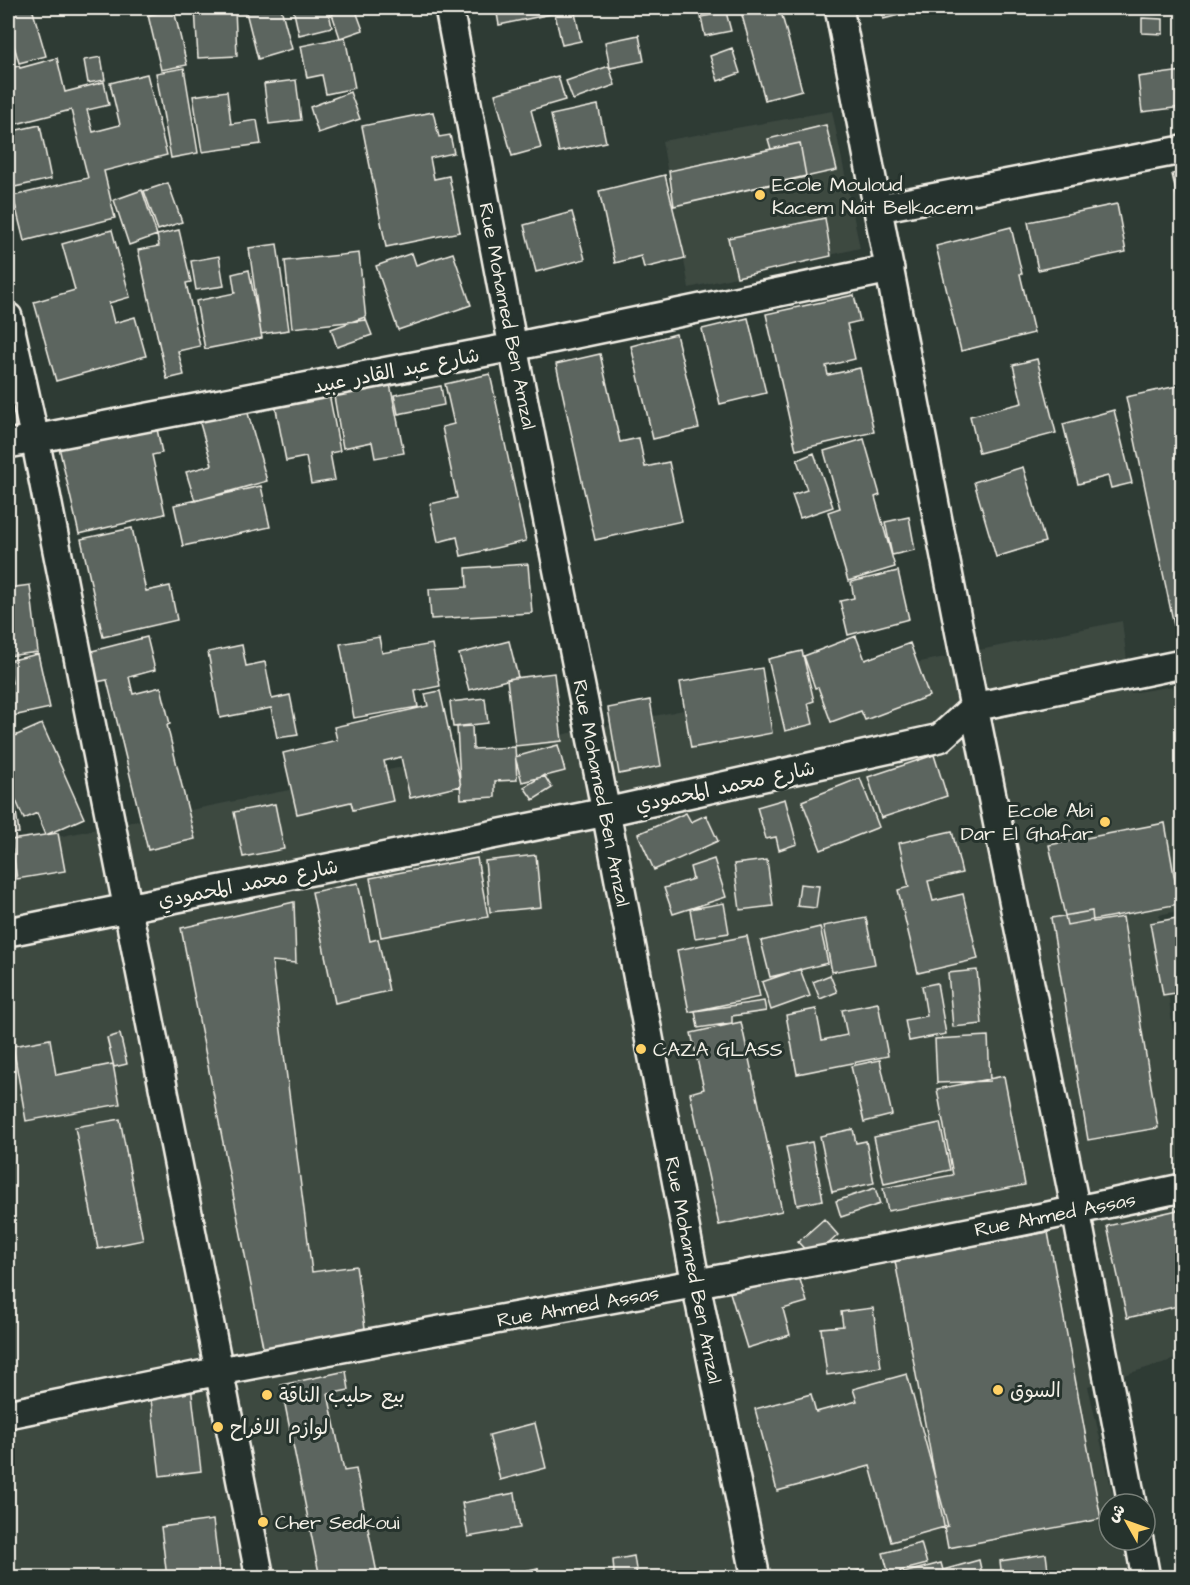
<svg xmlns="http://www.w3.org/2000/svg" width="1190" height="1585" viewBox="0 0 1190 1585" font-family="'Architects Daughter','Playpen Sans Arabic',sans-serif">
<style>
.built{fill:#3c4841}
.building{fill:#5c655e;stroke:#f4f1e8;stroke-width:1.5}
.lines{fill:none;stroke-linecap:round;stroke-linejoin:round}
.minor-casing{stroke:#f4f1e8;stroke-width:32}
.minor{stroke:#26332d;stroke-width:27}
.poi-dot{fill:#ffd166;stroke:#26332d;stroke-width:2}
.labels{text-anchor:middle;stroke-width:6;stroke-linejoin:round;paint-order:stroke}
.poi-label{font-size:20px;fill:#f4f1e8;stroke:#26332d;text-anchor:start}
.street-label{font-size:20px;fill:#f4f1e8;stroke:#26332d}
</style>
<rect width="100%" height="100%" fill="#2e3b34"/>
<filter id="ink" filterUnits="userSpaceOnUse"><feTurbulence type="fractalNoise" baseFrequency=".0167" numOctaves="2"/><feDisplacementMap in="SourceGraphic" scale="12" xChannelSelector="R" yChannelSelector="G"/><feConvolveMatrix kernelMatrix="1 2 1 2 8 2 1 2 1" color-interpolation-filters="sRGB"/></filter>
<g filter="url(#ink)">
<!-- built -->
<path class="built" d="M 832,111 L 860,248 L 689,288 L 662,141 Z
M 1122,621 L 1131,693 L 1173,686 L 1182,734 L 1182,910 L 1159,915 L 1182,1107 L 1182,1357 L 1088,1386 L 1115,1504 L 1109,1504 L 1109,1540 L 1123,1540 L 1132,1577 L 8,1578 L 8,847 Z"/>
<!-- building -->
<path class="building" d="M 8,8 L 32,8 L 46,56 L 19,63 L 10,32 L 8,33 Z
M 195,8 L 235,8 L 237,56 L 198,58 Z
M 245,8 L 281,8 L 292,49 L 258,59 Z
M 293,8 L 328,8 L 332,27 L 299,35 Z
M 349,8 L 355,8 L 363,30 L 340,38 L 332,14 Z
M 496,8 L 574,8 L 575,9 L 499,25 Z
M 567,8 L 574,8 L 581,41 L 562,45 L 554,10 Z
M 709,8 L 759,8 L 710,15 Z
M 740,8 L 780,8 L 802,90 L 765,100 Z
M 881,8 L 920,8 L 920,10 L 883,19 Z
M 174,10 L 187,65 L 161,70 L 148,15 Z
M 726,12 L 731,31 L 705,36 L 701,17 Z
M 1142,18 L 1163,19 L 1163,34 L 1142,33 Z
M 639,35 L 644,61 L 610,68 L 605,42 Z
M 345,37 L 355,88 L 326,94 L 322,75 L 307,78 L 301,46 Z
M 732,48 L 740,73 L 718,81 L 710,56 Z
M 101,57 L 105,80 L 88,83 L 84,60 Z
M 57,58 L 65,92 L 104,82 L 109,105 L 87,110 L 93,132 L 120,125 L 110,83 L 147,74 L 167,155 L 104,171 L 115,218 L 24,241 L 13,196 L 88,178 L 71,110 L 8,126 L 8,68 L 19,66 L 20,68 Z
M 609,66 L 615,85 L 573,100 L 566,81 Z
M 184,68 L 198,153 L 171,158 L 156,73 Z
M 1182,71 L 1182,107 L 1142,112 L 1138,77 Z
M 558,76 L 565,100 L 531,110 L 541,148 L 512,156 L 495,94 Z
M 296,80 L 301,120 L 269,124 L 264,84 Z
M 227,91 L 231,124 L 257,120 L 261,144 L 202,152 L 193,96 Z
M 350,92 L 360,119 L 318,133 L 310,107 Z
M 598,105 L 606,142 L 559,152 L 551,115 Z
M 433,112 L 439,137 L 450,135 L 454,153 L 430,158 L 434,179 L 449,176 L 460,232 L 386,247 L 362,126 Z
M 40,125 L 51,179 L 10,188 L 8,178 L 8,132 Z
M 826,125 L 837,170 L 674,206 L 669,171 L 771,149 L 768,139 Z
M 800,143 L 806,176 L 674,206 L 669,171 Z
M 1182,172 L 1182,219 L 1172,174 Z
M 665,175 L 685,258 L 644,268 L 641,256 L 615,263 L 599,191 Z
M 168,183 L 182,222 L 158,230 L 144,191 Z
M 142,190 L 157,235 L 129,245 L 114,200 Z
M 1117,204 L 1126,252 L 1038,270 L 1028,222 Z
M 572,212 L 585,259 L 536,272 L 524,225 Z
M 825,218 L 831,256 L 737,277 L 728,238 Z
M 1011,227 L 1022,274 L 1020,274 L 1034,333 L 961,351 L 936,246 Z
M 112,230 L 130,297 L 109,303 L 114,323 L 135,317 L 146,356 L 56,381 L 34,302 L 75,290 L 62,244 Z
M 179,230 L 191,282 L 186,283 L 200,346 L 178,351 L 184,375 L 167,379 L 138,250 L 159,246 L 157,235 Z
M 277,244 L 289,330 L 261,334 L 249,248 Z
M 359,253 L 366,320 L 292,328 L 285,261 Z
M 412,253 L 416,265 L 453,253 L 471,305 L 398,330 L 376,266 Z
M 219,256 L 224,286 L 196,290 L 191,261 Z
M 249,270 L 262,338 L 205,349 L 196,301 L 235,293 L 232,274 Z
M 854,295 L 860,321 L 847,324 L 855,359 L 826,366 L 828,375 L 860,368 L 874,432 L 796,450 L 766,314 Z
M 365,317 L 372,335 L 337,347 L 331,329 Z
M 748,318 L 766,393 L 720,404 L 702,329 Z
M 676,334 L 699,428 L 653,439 L 631,346 Z
M 600,354 L 620,442 L 639,438 L 645,467 L 669,462 L 682,521 L 595,540 L 556,364 Z
M 1037,359 L 1056,433 L 979,453 L 970,416 L 1022,403 L 1013,365 Z
M 388,374 L 404,453 L 375,458 L 372,442 L 343,448 L 332,385 Z
M 490,374 L 526,541 L 461,556 L 457,537 L 438,542 L 430,504 L 457,498 L 442,427 L 454,424 L 445,384 Z
M 1182,385 L 1182,634 L 1176,635 L 1126,397 Z
M 441,386 L 444,405 L 398,414 L 394,395 Z
M 328,388 L 340,451 L 330,453 L 335,480 L 311,484 L 306,457 L 286,461 L 274,399 Z
M 246,406 L 267,481 L 195,501 L 186,472 L 212,465 L 199,420 Z
M 1114,410 L 1132,483 L 1111,488 L 1108,476 L 1078,484 L 1063,424 Z
M 156,424 L 162,453 L 152,455 L 165,514 L 79,534 L 59,447 Z
M 864,439 L 880,495 L 875,497 L 895,567 L 848,581 L 828,512 L 840,508 L 824,451 Z
M 814,453 L 833,507 L 800,518 L 792,495 L 807,490 L 797,460 Z
M 1023,467 L 1045,542 L 996,557 L 974,482 Z
M 261,486 L 270,527 L 183,546 L 174,505 Z
M 909,517 L 915,550 L 892,555 L 885,522 Z
M 132,528 L 146,591 L 170,586 L 177,620 L 103,637 L 81,539 Z
M 528,564 L 532,613 L 431,619 L 429,589 L 467,587 L 466,568 Z
M 898,571 L 909,619 L 848,635 L 840,601 L 854,598 L 851,582 Z
M 30,585 L 38,652 L 8,656 L 8,588 Z
M 856,636 L 865,660 L 910,643 L 929,696 L 865,720 L 861,711 L 831,722 L 818,687 L 815,688 L 804,656 Z
M 147,637 L 155,670 L 129,677 L 133,694 L 161,687 L 170,724 L 167,725 L 195,839 L 148,850 L 107,680 L 92,683 L 84,653 Z
M 379,637 L 382,653 L 432,644 L 440,686 L 415,691 L 418,707 L 354,718 L 340,644 Z
M 509,641 L 518,677 L 469,690 L 459,654 Z
M 242,645 L 246,666 L 265,662 L 272,699 L 290,695 L 298,735 L 277,738 L 271,708 L 220,718 L 208,652 Z
M 802,651 L 814,701 L 808,703 L 813,724 L 785,731 L 768,659 Z
M 38,654 L 50,708 L 8,717 L 8,684 L 12,683 L 8,661 Z
M 762,668 L 772,733 L 691,748 L 680,682 Z
M 554,673 L 562,741 L 515,746 L 507,679 Z
M 440,691 L 461,786 L 410,798 L 401,757 L 384,761 L 393,801 L 353,810 L 351,802 L 297,814 L 283,753 L 337,740 L 334,727 L 428,706 L 425,694 Z
M 485,698 L 488,723 L 453,727 L 450,702 Z
M 650,700 L 661,766 L 619,774 L 608,708 Z
M 42,724 L 84,818 L 46,835 L 37,813 L 24,819 L 8,782 L 8,739 Z
M 472,726 L 473,749 L 515,747 L 517,780 L 495,781 L 495,797 L 461,799 L 457,727 Z
M 558,745 L 565,771 L 522,782 L 515,757 Z
M 934,755 L 947,796 L 881,818 L 868,777 Z
M 544,775 L 552,788 L 533,800 L 524,787 Z
M 860,778 L 879,827 L 821,850 L 802,801 Z
M 12,782 L 19,833 L 8,834 L 8,783 Z
M 785,799 L 797,844 L 779,850 L 776,837 L 766,839 L 757,807 Z
M 275,804 L 284,849 L 243,857 L 234,812 Z
M 686,813 L 691,822 L 706,815 L 718,841 L 654,870 L 638,834 Z
M 1165,823 L 1179,904 L 1067,925 L 1049,845 Z
M 952,831 L 962,873 L 928,881 L 933,901 L 963,894 L 978,959 L 918,973 L 898,890 L 909,887 L 899,843 Z
M 58,833 L 65,871 L 17,879 L 11,840 Z
M 8,843 L 15,881 L 8,883 Z
M 536,855 L 541,907 L 490,912 L 485,861 Z
M 477,858 L 488,917 L 381,937 L 370,878 Z
M 714,859 L 726,897 L 673,914 L 664,888 L 693,879 L 690,867 Z
M 767,860 L 773,906 L 740,910 L 734,864 Z
M 358,883 L 370,941 L 378,939 L 389,991 L 335,1003 L 312,892 Z
M 800,884 L 819,886 L 816,908 L 797,906 Z
M 294,902 L 296,963 L 272,961 L 312,1272 L 356,1266 L 365,1328 L 264,1352 L 181,928 Z
M 724,903 L 729,933 L 695,938 L 690,909 Z
M 1092,911 L 1093,922 L 1123,917 L 1158,1128 L 1088,1140 L 1051,918 Z
M 1182,917 L 1182,992 L 1163,995 L 1150,923 Z
M 866,918 L 875,964 L 832,972 L 823,926 Z
M 820,927 L 828,963 L 770,977 L 761,941 Z
M 747,936 L 760,997 L 689,1012 L 677,950 Z
M 800,969 L 810,996 L 771,1010 L 762,982 Z
M 977,970 L 982,1024 L 953,1027 L 948,973 Z
M 830,975 L 837,992 L 820,999 L 813,982 Z
M 937,983 L 946,1034 L 909,1041 L 905,1020 L 927,1016 L 922,986 Z
M 764,1001 L 766,1011 L 732,1016 L 732,1023 L 698,1028 L 695,1011 Z
M 878,1003 L 888,1056 L 797,1074 L 786,1015 L 816,1009 L 822,1040 L 847,1035 L 842,1010 Z
M 741,1022 L 782,1211 L 719,1225 L 690,1093 L 704,1089 L 691,1033 Z
M 120,1034 L 127,1064 L 114,1067 L 107,1038 Z
M 988,1036 L 990,1081 L 937,1083 L 935,1039 Z
M 50,1039 L 56,1075 L 113,1064 L 120,1104 L 26,1121 L 13,1046 Z
M 880,1060 L 892,1115 L 864,1122 L 851,1066 Z
M 1004,1076 L 1025,1185 L 888,1211 L 883,1188 L 953,1175 L 937,1089 Z
M 120,1119 L 143,1240 L 98,1249 L 75,1127 Z
M 940,1123 L 950,1170 L 884,1184 L 874,1137 Z
M 853,1129 L 856,1143 L 866,1141 L 874,1183 L 832,1192 L 820,1136 Z
M 812,1142 L 823,1200 L 797,1205 L 786,1147 Z
M 875,1188 L 880,1204 L 841,1217 L 836,1201 Z
M 1182,1209 L 1182,1305 L 1127,1318 L 1107,1226 Z
M 824,1219 L 838,1235 L 813,1258 L 798,1242 Z
M 1048,1232 L 1101,1519 L 948,1548 L 895,1261 Z
M 796,1267 L 807,1302 L 783,1309 L 790,1335 L 747,1348 L 728,1286 Z
M 873,1308 L 881,1367 L 827,1375 L 821,1328 L 843,1326 L 841,1312 Z
M 346,1371 L 349,1390 L 328,1394 L 344,1471 L 356,1469 L 377,1573 L 356,1578 L 320,1578 L 281,1385 Z
M 907,1374 L 948,1526 L 891,1542 L 870,1466 L 777,1491 L 755,1409 L 811,1394 L 816,1412 L 857,1401 L 853,1389 Z
M 191,1386 L 201,1471 L 160,1476 L 150,1391 Z
M 535,1423 L 546,1468 L 500,1480 L 489,1435 Z
M 515,1493 L 520,1528 L 468,1537 L 462,1503 Z
M 213,1520 L 220,1578 L 167,1578 L 161,1527 Z
M 921,1543 L 927,1564 L 900,1571 L 902,1578 L 890,1578 L 883,1553 Z
M 1046,1554 L 1049,1578 L 1002,1578 L 1000,1561 Z
M 634,1556 L 637,1576 L 597,1578 L 614,1573 L 613,1560 Z
M 979,1560 L 983,1578 L 904,1578 L 903,1573 L 941,1563 L 943,1570 Z
M 538,1568 L 540,1578 L 492,1578 Z
M 864,1569 L 867,1578 L 836,1578 Z"/>
<g class="lines">
<defs>
<path id="minor" d="M 449,8 L 513,347 L 606,812 L 696,1284 L 756,1578
M 839,8 L 974,707 L 1076,1211 L 1132,1504
M 879,208 L 1182,150
M 8,317 L 35,439 L 260,1578
M 8,444 L 513,347 L 890,269
M 8,932 L 606,812 L 940,738 L 974,707 L 1182,664
M 8,1414 C 78,1400 149,1385 220,1371 C 540,1310 863,1257 1182,1188
M 1139,1540 L 1146,1578"/>
</defs>
<!-- minor casing -->
<use href="#minor" class="minor-casing"/>
<!-- minor -->
<use href="#minor" class="minor"/>
</g>
</g>
<!-- markers -->
<g class="poi-dot">
<circle cx="760" cy="195" r="6"/>
<circle cx="1105" cy="822" r="6"/>
<circle cx="641" cy="1049" r="6"/>
<circle cx="998" cy="1390" r="6"/>
<circle cx="267" cy="1395" r="6"/>
<circle cx="218" cy="1427" r="6"/>
<circle cx="263" cy="1522" r="6"/>
</g>
<g class="labels">
<!-- poi labels -->
<g class="poi-label">
<text x="772" y="191">Ecole Mouloud<tspan x="772" dy="23">Kacem Nait Belkacem</tspan></text>
<text x="1093" y="817" text-anchor="end">Ecole Abi<tspan x="1093" dy="23">Dar El Ghafar</tspan></text>
<text x="653" y="1056">CAZA GLASS</text>
<text x="1010" y="1397">السوق</text>
<text x="279" y="1402">بيع حليب الناقة</text>
<text x="230" y="1434">لوازم الافراح</text>
<text x="275" y="1529">Cher Sedkoui</text>
</g>
<!-- street labels -->
<g class="street-label">
<text transform="translate(508 316) rotate(79)" y="7">Rue Mohamed Ben Amzal</text>
<text transform="translate(396 370) rotate(-11)" y="7">شارع عبد القادر عبيد</text>
<text transform="translate(725 786) rotate(-12)" y="7">شارع محمد المحمودي</text>
<text transform="translate(602 793) rotate(79)" y="7">Rue Mohamed Ben Amzal</text>
<text transform="translate(248 883) rotate(-11)" y="7">شارع محمد المحمودي</text>
<text transform="translate(1055 1214) rotate(-11)" y="7">Rue Ahmed Assas</text>
<text transform="translate(694 1270) rotate(79)" y="7">Rue Mohamed Ben Amzal</text>
<text transform="translate(578 1306) rotate(-10)" y="7">Rue Ahmed Assas</text>
</g>
</g>
<!-- margin -->
<rect width="1190" height="1585" fill="none" stroke="#26332d" stroke-width="30"/>
<rect x="15" y="15" width="1160" height="1555" fill="none" stroke="#f4f1e8" stroke-width="2" filter="url(#ink)"/>
<!-- north arrow -->
<g transform="translate(1127 1522) rotate(310)"><circle r="28" fill="#26332d" stroke="#787f78" stroke-width="1.5"/>
<path d="M0-4.5L10 22L0 15L-10 22Z" fill="#ffd166"/>
<text y="-9" font-size="16" font-weight="bold" text-anchor="middle" fill="#f4f1e8">ش</text>
</g>
</svg>
